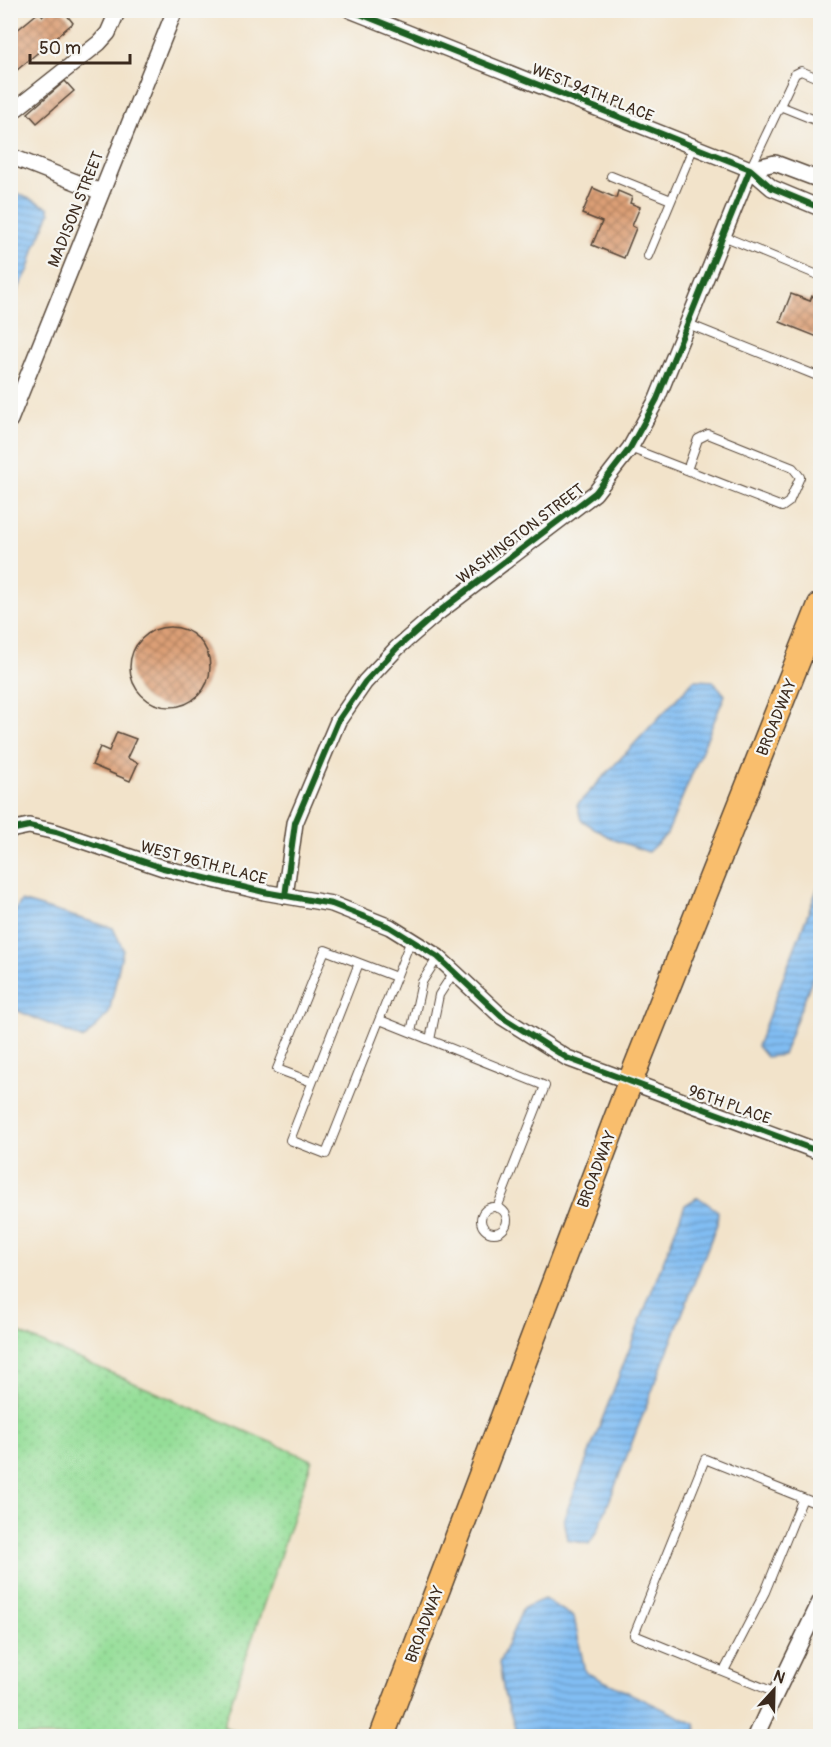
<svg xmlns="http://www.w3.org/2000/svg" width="831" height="1747" viewBox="0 0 831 1747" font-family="Pangolin,sans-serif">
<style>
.grass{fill:url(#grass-dots);stroke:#68845b;stroke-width:1.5}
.water{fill:url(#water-rules);stroke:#5e7488;stroke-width:1.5}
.building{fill:url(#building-cross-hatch)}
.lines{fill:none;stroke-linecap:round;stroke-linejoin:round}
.lane-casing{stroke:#564638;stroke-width:10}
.street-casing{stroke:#564638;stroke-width:18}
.primary-casing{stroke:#564638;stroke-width:27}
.lane{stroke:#fff;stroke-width:8}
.street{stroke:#fff;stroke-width:15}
.primary{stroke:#f9be6d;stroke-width:24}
.cycleway-casing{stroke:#f6f6f2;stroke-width:10}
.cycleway{stroke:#1b5e20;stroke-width:6}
.labels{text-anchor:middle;stroke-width:4.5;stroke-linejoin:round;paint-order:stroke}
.street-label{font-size:16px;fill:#3b2a1e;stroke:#f6f6f2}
</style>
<defs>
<pattern id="grass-dots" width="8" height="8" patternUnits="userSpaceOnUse" patternTransform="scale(1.5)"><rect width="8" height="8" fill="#95de98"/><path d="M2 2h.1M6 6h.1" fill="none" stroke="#81bf83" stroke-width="1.8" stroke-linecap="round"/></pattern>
<pattern id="water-rules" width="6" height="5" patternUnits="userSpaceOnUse" patternTransform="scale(1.5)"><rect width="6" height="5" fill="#81bdf3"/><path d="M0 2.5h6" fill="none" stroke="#6b9ac4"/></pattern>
<pattern id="building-cross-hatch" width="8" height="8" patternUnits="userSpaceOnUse" patternTransform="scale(1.5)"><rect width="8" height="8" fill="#db9f76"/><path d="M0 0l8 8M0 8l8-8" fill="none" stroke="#b38260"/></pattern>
</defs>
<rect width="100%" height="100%" fill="#f6f6f2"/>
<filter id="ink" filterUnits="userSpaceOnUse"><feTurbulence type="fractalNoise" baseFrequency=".0167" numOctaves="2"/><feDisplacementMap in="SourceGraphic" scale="12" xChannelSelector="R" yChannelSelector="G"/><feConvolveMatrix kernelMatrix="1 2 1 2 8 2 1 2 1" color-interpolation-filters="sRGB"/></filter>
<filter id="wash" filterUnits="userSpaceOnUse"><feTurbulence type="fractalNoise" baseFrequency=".008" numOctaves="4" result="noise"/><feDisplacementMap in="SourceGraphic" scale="24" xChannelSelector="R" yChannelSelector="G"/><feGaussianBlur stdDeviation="1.35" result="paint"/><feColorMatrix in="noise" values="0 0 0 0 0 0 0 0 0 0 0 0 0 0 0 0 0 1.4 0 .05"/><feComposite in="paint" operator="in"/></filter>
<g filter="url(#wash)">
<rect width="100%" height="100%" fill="#f2e3ca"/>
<!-- grass -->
<path class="grass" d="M 10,1329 L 312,1460 L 223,1726 L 245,1736 L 11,1736 Z"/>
<!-- water -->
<path class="water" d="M 14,192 L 48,207 L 50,213 L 35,247 L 29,269 L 12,301 L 11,316 L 10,197 Z
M 694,680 L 713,681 L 725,695 L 667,834 L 648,852 L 612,839 L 581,820 L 577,805 Z
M 820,882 L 820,958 L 783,1055 L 766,1057 L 757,1046 Z
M 21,901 L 113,928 L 123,949 L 109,1013 L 84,1039 L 11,1008 L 11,918 Z
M 698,1197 L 718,1211 L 717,1224 L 598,1530 L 589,1544 L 568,1540 L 564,1518 L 685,1205 Z
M 544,1599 L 574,1617 L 585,1672 L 695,1724 L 698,1736 L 518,1736 L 504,1694 L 499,1663 L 523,1608 Z"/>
<g id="blocks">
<!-- building -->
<path class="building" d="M 49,10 L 63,10 L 73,23 L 10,76 L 10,36 L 39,12 L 43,16 Z
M 65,81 L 74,91 L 37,123 L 28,113 Z
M 593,188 L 616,198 L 618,191 L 632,197 L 630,203 L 640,207 L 632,226 L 636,228 L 624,258 L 592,245 L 602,222 L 582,214 Z
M 791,294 L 810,301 L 812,296 L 820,300 L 820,338 L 780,322 Z
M130 667a40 40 0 1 1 80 0a40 40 0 1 1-80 0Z
M 117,732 L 136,739 L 127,758 L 138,763 L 130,781 L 92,765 L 100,747 L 109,751 Z"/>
</g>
</g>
<g filter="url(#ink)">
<use href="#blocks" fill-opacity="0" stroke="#564638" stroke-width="1.5"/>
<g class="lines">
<defs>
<path id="lane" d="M 780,106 L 820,122
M 751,167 L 795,74 L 801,71 L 820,79
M 611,176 L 671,200
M 723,236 L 820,276
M 648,256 L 694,146
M 688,324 L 820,377
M 630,448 L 782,507 L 789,502 L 800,477 L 793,468 L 708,434 L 698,439 L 687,470
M 359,963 L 290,1140 L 326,1154 L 411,940
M 380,1020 L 545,1086 L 497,1208
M 411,1032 L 422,982 L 438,957
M 430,1040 L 439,995 L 454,972
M 312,1082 L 277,1069 L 325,950 L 396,977
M 815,1150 L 820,1135
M481 1220a13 13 0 1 1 26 0a13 13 0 1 1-26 0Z
M 724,1671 L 765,1592 L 803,1498
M 776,1693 L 634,1635 L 705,1459 L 820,1505"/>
<path id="street" d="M 350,10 L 750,169 L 772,188 L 820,208
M 10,107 L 17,108 L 99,43 L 108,33 L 118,10
M 10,156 L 101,192
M 750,169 L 775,163 L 820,180
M 10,420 L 175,10
M 10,830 L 29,826 L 56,832 L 163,868 L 264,892 L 332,904 L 390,927 L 438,957 L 502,1017 L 567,1058 L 820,1152
M 285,896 L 295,823 L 338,721 L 365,682 L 397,648 L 436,614 L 595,493 L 630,448 L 657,399 L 750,169
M 756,1736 L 767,1712 L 820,1602"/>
<path id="primary" d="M 382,1736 L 630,1082 L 820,605"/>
</defs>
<!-- lane casing -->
<use href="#lane" class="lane-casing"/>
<!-- street casing -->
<use href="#street" class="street-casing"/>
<!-- primary casing -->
<use href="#primary" class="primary-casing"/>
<!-- lane -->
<use href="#lane" class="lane"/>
<!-- street -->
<use href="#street" class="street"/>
<!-- primary -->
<use href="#primary" class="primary"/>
<defs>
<path id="cycleway" d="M 350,10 L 750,169 L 772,188 L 820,208
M 10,830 L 29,826 L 56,832 L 163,868 L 264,892 L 332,904 L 390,927 L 438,957 L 502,1017 L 567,1058 L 820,1152
M 285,896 L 295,823 L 338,721 L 365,682 L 397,648 L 436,614 L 595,493 L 630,448 L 657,399 L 750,169"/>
</defs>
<!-- cycleway casing -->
<use href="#cycleway" class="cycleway-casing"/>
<!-- cycleway -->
<use href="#cycleway" class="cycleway"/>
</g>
</g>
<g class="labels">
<!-- street labels -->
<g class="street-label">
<text transform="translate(593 92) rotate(22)" y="6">WEST 94TH PLACE</text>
<text transform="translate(75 209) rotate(-68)" y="6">MADISON STREET</text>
<text transform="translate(520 533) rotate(-37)" y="6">WASHINGTON STREET</text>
<text transform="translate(776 717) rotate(-68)" y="6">BROADWAY</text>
<text transform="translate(204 862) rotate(15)" y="6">WEST 96TH PLACE</text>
<text transform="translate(730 1104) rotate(20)" y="6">96TH PLACE</text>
<text transform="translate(596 1169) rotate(-69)" y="6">BROADWAY</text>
<text transform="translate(424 1624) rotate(-69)" y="6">BROADWAY</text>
</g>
</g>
<!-- margin -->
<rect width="831" height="1747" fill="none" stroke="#f6f6f2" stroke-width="36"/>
<!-- north arrow -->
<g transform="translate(774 1690) rotate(22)" stroke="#f6f6f2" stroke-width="4.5" paint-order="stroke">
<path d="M0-4.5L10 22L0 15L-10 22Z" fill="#3b2a1e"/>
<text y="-9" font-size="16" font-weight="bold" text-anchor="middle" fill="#3b2a1e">N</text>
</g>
<!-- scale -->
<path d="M30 54v9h100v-9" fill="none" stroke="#3b2a1e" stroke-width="3"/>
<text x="39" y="54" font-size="18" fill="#3b2a1e" stroke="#f6f6f2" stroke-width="4.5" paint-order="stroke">50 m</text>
</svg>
